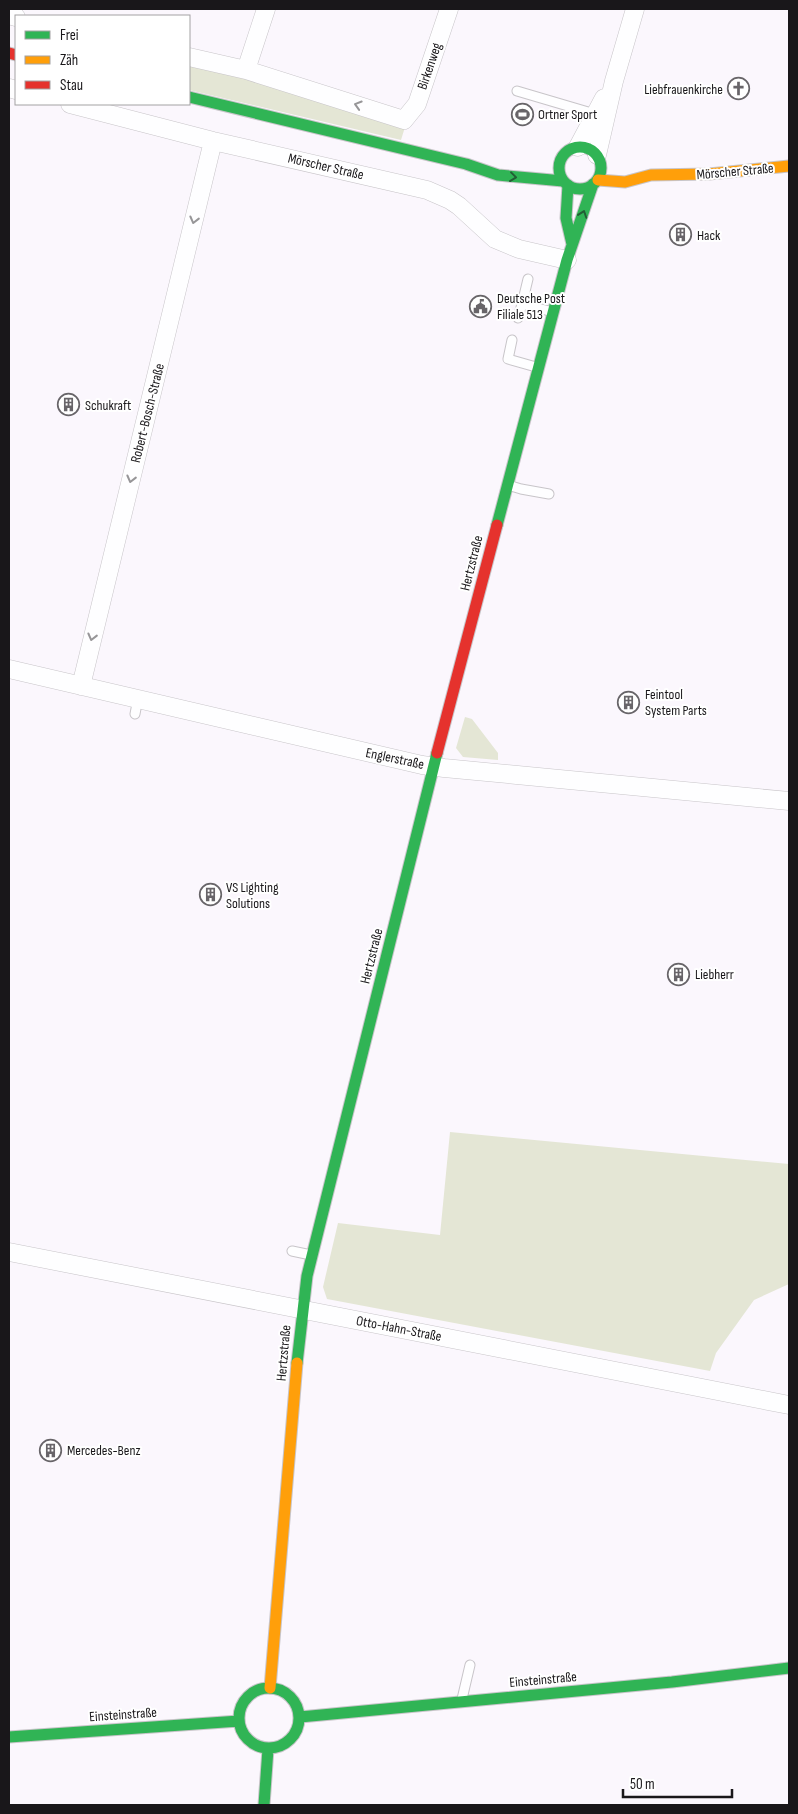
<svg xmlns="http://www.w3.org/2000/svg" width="798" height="1814" viewBox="0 0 798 1814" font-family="'Sofia Sans Condensed',sans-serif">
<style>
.green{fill:#e4e6d5}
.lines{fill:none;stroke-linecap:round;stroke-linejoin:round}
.lane-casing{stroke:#c8c5c9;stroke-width:11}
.street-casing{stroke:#c8c5c9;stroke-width:19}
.fast-casing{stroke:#c8c5c9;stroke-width:13}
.slow-casing{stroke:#c8c5c9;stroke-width:13}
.jam-casing{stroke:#c8c5c9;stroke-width:13}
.lane{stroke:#fefeff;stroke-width:9}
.street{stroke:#fefeff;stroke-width:18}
.fast{stroke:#30b455;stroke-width:11}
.slow{stroke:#ff9f0a;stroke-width:11}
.jam{stroke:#e5322d;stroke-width:11}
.oneway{stroke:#979698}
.oneway2{stroke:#235e35}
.labels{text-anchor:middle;stroke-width:4;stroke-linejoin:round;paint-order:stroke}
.street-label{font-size:14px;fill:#19171a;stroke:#fff}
.poi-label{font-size:14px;fill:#19171a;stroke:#fff;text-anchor:start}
</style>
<rect width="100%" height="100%" fill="#fbf7fd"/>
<!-- green -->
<path class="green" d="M 189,65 L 252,80 L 405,127 L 401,140 L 189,90 Z
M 465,717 L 472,719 L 498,753 L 498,760 L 463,757 L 456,748 Z
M 450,1132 L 789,1164 L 789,1284 L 754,1300 L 716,1353 L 710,1371 L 327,1299 L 323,1287 L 338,1223 L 440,1235 Z"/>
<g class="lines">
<defs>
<path id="lane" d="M 517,91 L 595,114
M 522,304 L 528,279
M 518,318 L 522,304 L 553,312
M 512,340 L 508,359 L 536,367
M 508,485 L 521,489 L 549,494
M 135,714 L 138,698
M 292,1251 L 311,1255
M 462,1699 L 470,1665"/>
<path id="street" d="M 9,15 L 16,17
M 189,57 L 246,70 L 404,120 L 417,104 L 449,9
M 246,70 L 266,9
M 9,88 L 16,90
M 70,104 L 213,141 L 427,190 L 450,200 L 459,206 L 495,239 L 519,249 L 567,260
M 578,147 L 604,98
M 597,155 L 614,81 L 635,9
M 9,669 L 422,765 L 444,768 L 789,801
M 81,686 L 213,141
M 9,1252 L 789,1405"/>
<path id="fast" d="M 189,97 L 466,164 L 498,175 L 563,181
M559 168a21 21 0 1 1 42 0a21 21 0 1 1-42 0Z
M 568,185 L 566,218 L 572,244
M 497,525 L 567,260 L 593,184
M 297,1363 L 307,1276 L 437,753
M239 1718a30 30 0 1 1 60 0a30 30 0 1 1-60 0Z
M 300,1717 L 672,1682 L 789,1668
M 9,1737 L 239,1721
M 264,1805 L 268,1749"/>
<path id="slow" d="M 598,180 L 625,182 L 651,175 L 709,174 L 789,166
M 270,1688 L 297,1363"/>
<path id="jam" d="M 9,53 L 16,55
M 437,753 L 497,525"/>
</defs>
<!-- lane casing -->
<use href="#lane" class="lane-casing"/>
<!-- street casing -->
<use href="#street" class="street-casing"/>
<!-- fast casing -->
<use href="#fast" class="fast-casing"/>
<!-- slow casing -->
<use href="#slow" class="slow-casing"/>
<!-- jam casing -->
<use href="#jam" class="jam-casing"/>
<!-- lane -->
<use href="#lane" class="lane"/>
<!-- street -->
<use href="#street" class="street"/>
<!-- fast -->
<use href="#fast" class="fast"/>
<!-- slow -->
<use href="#slow" class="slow"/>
<!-- jam -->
<use href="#jam" class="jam"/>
</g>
<!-- one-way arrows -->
<defs><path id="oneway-chevron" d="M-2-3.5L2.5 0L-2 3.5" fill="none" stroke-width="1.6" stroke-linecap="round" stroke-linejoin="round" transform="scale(1.25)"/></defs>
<g class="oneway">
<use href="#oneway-chevron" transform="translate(358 105) rotate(-163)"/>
<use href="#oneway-chevron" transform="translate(194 220) rotate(104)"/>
<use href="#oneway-chevron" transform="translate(131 479) rotate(104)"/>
<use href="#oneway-chevron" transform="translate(92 637) rotate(104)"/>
</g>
<g class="oneway2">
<use href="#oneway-chevron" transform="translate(513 177) rotate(7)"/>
<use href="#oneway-chevron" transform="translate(583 214) rotate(-71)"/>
</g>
<!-- icons -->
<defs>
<symbol id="church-ring" viewBox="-11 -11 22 22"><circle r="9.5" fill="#fff" stroke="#686569" stroke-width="1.5"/><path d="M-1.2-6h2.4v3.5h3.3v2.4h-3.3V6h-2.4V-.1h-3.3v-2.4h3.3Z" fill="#686569"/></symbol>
<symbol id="stadium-ring" viewBox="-11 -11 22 22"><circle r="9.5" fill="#fff" stroke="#686569" stroke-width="1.5"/><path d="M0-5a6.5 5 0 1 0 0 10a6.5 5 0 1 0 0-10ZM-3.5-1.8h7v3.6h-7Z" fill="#686569"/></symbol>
<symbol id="building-ring" viewBox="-11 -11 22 22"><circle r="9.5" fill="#fff" stroke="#686569" stroke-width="1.5"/><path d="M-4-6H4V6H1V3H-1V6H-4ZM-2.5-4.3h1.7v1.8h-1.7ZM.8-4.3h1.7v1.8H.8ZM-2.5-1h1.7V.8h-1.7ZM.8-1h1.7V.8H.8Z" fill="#686569"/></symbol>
<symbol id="civic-ring" viewBox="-11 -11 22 22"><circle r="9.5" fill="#fff" stroke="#686569" stroke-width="1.5"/><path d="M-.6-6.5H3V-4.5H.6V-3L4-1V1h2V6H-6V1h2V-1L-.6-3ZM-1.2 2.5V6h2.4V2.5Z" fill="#686569"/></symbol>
</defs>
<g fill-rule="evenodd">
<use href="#church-ring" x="726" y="76" width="25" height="25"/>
<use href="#stadium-ring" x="510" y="102" width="25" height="25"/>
<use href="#building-ring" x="668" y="222" width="25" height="25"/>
<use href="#civic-ring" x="468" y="294" width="25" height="25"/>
<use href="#building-ring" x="56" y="392" width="25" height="25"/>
<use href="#building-ring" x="616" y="690" width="25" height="25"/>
<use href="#building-ring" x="198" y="882" width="25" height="25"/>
<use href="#building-ring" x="666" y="962" width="25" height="25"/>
<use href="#building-ring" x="38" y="1438" width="25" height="25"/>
</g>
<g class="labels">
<!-- street labels -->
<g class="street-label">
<text transform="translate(429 66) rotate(-71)" y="5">Birkenweg</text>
<text transform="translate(326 166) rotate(13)" y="5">Mörscher Straße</text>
<text transform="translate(735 171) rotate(-5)" y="5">Mörscher Straße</text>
<text transform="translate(147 413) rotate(-76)" y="5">Robert-Bosch-Straße</text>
<text transform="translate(471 563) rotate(-76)" y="5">Hertzstraße</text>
<text transform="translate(395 758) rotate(12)" y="5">Englerstraße</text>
<text transform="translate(371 956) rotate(-76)" y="5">Hertzstraße</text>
<text transform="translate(399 1328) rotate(11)" y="5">Otto-Hahn-Straße</text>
<text transform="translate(283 1353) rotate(-85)" y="5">Hertzstraße</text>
<text transform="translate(543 1679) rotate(-5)" y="5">Einsteinstraße</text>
<text transform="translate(123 1714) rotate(-4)" y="5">Einsteinstraße</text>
</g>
<!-- poi labels -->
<g class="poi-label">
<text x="723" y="94" text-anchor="end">Liebfrauenkirche</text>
<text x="538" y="119">Ortner Sport</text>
<text x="697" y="240">Hack</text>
<text x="497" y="303">Deutsche Post<tspan x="497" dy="16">Filiale 513</tspan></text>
<text x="85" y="410">Schukraft</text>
<text x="645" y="699">Feintool<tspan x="645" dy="16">System Parts</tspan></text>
<text x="226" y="892">VS Lighting<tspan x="226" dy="16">Solutions</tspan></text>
<text x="695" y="979">Liebherr</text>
<text x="67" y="1455">Mercedes-Benz</text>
</g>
</g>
<!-- border -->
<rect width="798" height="1814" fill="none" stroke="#19171a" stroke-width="20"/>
<!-- legend -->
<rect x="15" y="15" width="175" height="90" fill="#ffffff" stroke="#a3a2a3"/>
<rect x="25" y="31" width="25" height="8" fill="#30b455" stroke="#a3a2a3"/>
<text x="60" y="40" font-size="15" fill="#19171a">Frei</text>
<rect x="25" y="56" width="25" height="8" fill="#ff9f0a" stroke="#a3a2a3"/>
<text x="60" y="65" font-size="15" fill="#19171a">Zäh</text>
<rect x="25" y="81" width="25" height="8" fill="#e5322d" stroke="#a3a2a3"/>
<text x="60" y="90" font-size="15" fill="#19171a">Stau</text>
<!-- scale -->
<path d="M623 1789v8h109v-8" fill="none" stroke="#19171a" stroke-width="2.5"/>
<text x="630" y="1789" font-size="15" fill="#19171a" stroke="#ffffff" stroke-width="4" paint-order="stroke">50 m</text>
</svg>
